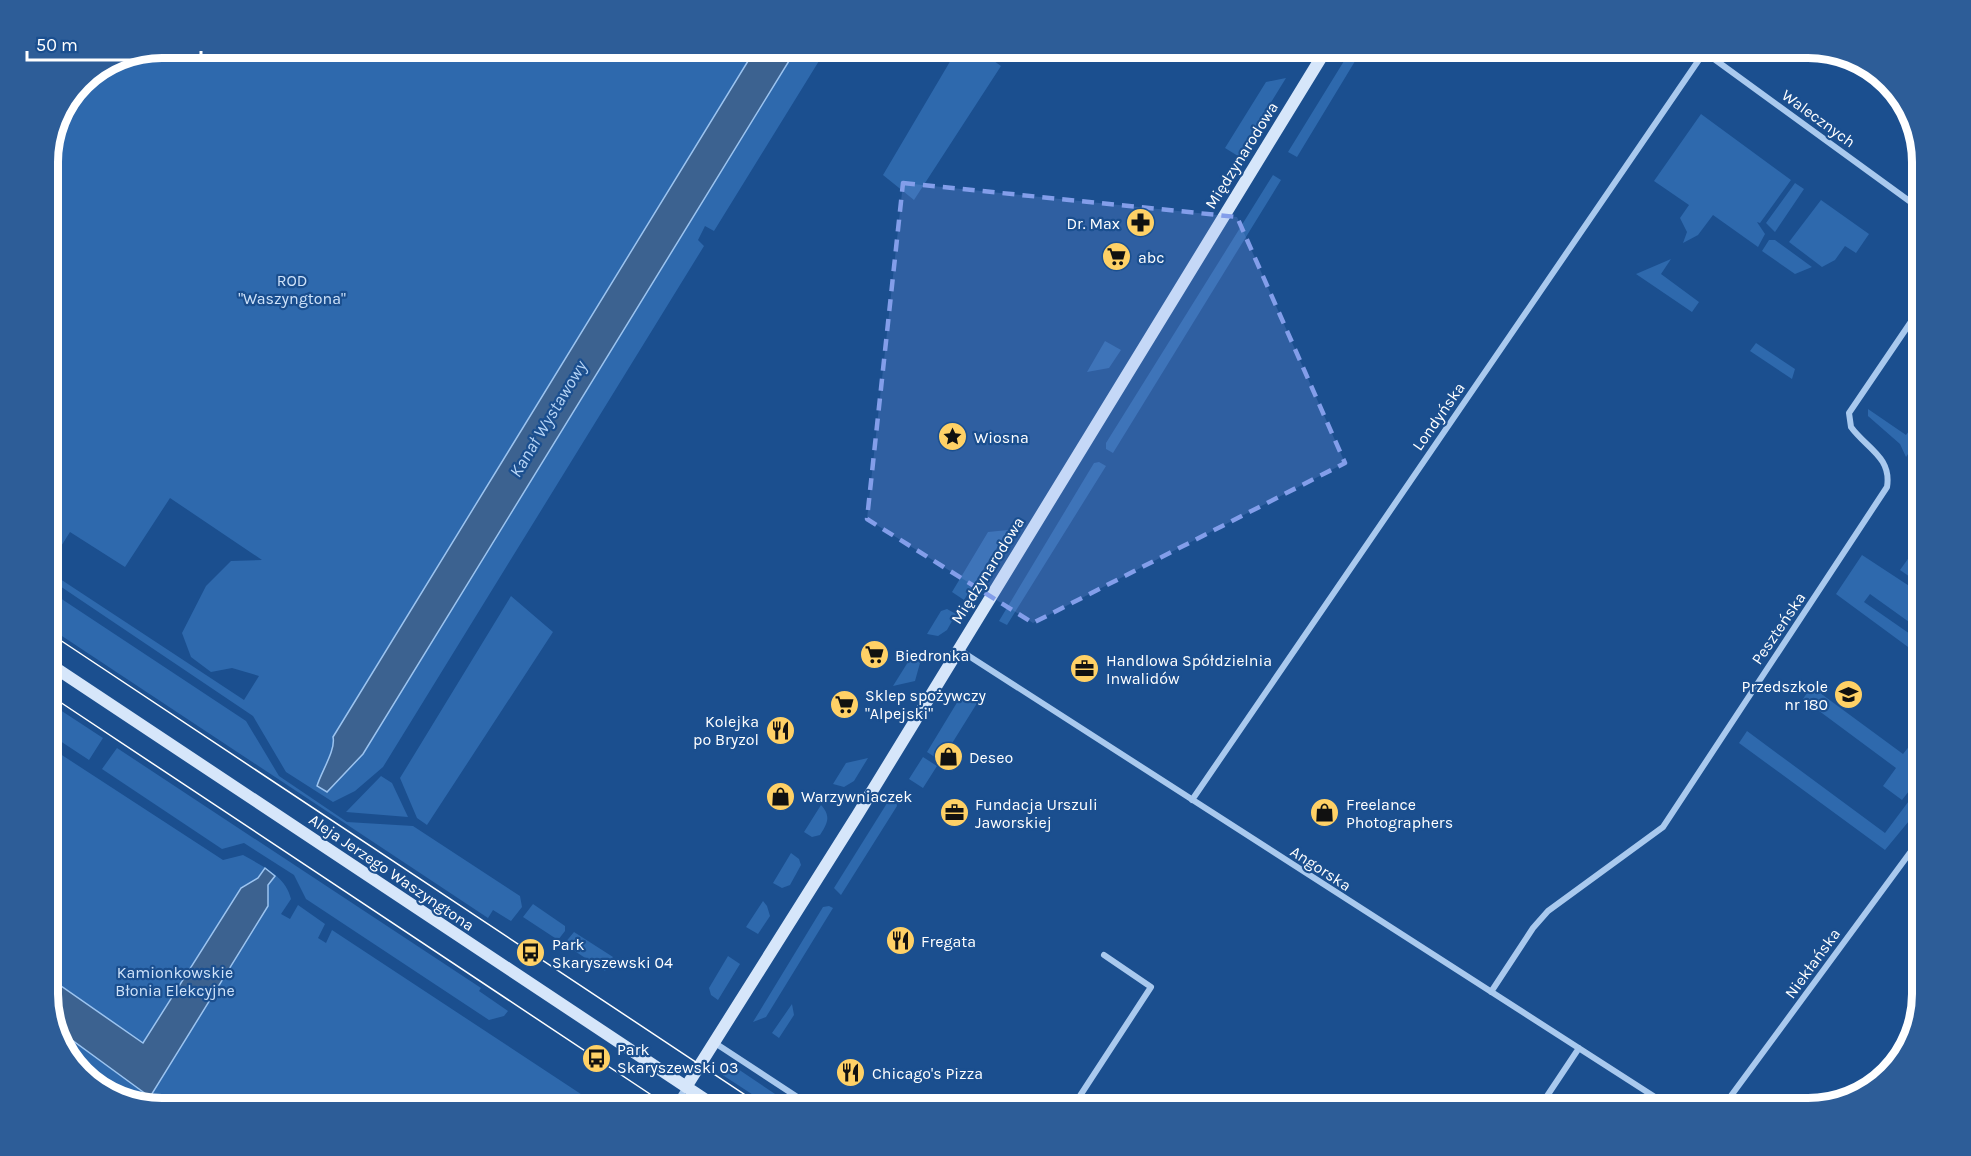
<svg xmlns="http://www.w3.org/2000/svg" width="1971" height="1156" viewBox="0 0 1971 1156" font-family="Karla,sans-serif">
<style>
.green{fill:#2e69ad}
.water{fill:#3c6290;stroke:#9cc4f0;stroke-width:1.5}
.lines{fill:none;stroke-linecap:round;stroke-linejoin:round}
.street{stroke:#a9c9ee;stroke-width:6}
.secondary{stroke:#d6e6fa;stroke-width:12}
.tram{stroke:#fff;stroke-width:1.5}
.marked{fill:#839eea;fill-opacity:0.2;stroke:#839eea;stroke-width:4.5;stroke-dasharray:12 8;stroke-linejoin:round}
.labels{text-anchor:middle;stroke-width:4.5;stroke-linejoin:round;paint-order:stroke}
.street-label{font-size:16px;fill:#fff;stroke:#1b4f8f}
.poi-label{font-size:16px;fill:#fff;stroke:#1b4f8f;text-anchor:start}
.park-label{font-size:16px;fill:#cfe3fa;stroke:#1b4f8f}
.water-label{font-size:18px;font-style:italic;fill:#b5d3f5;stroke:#1b4f8f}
.rim{fill:none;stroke:#fff;stroke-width:8}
</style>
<rect width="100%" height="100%" fill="#1b4f8f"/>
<!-- green -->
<path class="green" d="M 162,48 L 827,48 L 714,231 L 705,226 L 698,240 L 704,246 L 383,767 L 355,791 L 333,802 L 286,772 L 253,716 L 48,578 L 48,571 L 244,700 L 259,676 L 232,668 L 211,672 L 191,657 L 182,633 L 206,586 L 231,561 L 262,560 L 170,498 L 125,567 L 70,532 L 48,567 L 48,155 L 82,81 L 119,57 Z
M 958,48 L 976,48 L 1001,66 L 914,200 L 883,175 Z
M 1352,48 L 1363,48 L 1297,157 L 1288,152 Z
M 1621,48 L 1639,48 L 1643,51 L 1637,60 Z
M 1286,78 L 1238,156 L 1225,148 L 1266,82 Z
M 1701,114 L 1791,180 L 1760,223 L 1757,222 L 1765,234 L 1758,247 L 1713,215 L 1698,235 L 1683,243 L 1687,232 L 1680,218 L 1689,205 L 1654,181 Z
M 1273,175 L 1281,180 L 1113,453 L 1106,449 L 1106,443 Z
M 1795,183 L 1804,189 L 1775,232 L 1766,223 Z
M 1821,200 L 1869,234 L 1856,253 L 1845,246 L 1835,260 L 1822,267 L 1789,242 Z
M 1769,240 L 1775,240 L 1812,267 L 1795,274 L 1762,251 Z
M 1671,259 L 1661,274 L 1699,302 L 1692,312 L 1636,274 Z
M 1105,341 L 1121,350 L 1109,368 L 1087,372 Z
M 1756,343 L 1795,369 L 1792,379 L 1750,351 Z
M 1868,409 L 1906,435 L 1923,412 L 1923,432 L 1906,457 L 1900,444 L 1868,416 Z
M 1099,462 L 1106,466 L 1007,625 L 999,621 L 1094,463 Z
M 1008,530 L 964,600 L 952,592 L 988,532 Z
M 1923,538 L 1923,586 L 1900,570 Z
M 1862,555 L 1923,595 L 1923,632 L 1870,594 L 1864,602 L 1923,643 L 1923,658 L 1836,594 Z
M 48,590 L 246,721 L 279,776 L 347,822 L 413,826 L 520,896 L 522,907 L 511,921 L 493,910 L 488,918 L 65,638 L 48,627 Z
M 511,596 L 553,632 L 427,825 L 417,818 L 400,778 Z
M 947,609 L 956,614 L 947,630 L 938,636 L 927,634 L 941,611 Z
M 913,654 L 920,663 L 915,681 L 893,686 Z
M 1816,690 L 1903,754 L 1923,729 L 1923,773 L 1902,800 L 1883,786 L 1896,768 L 1803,699 L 1807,693 Z
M 964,691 L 979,700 L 941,761 L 927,752 Z
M 48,702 L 103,738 L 89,760 L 48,733 Z
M 1747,731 L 1885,833 L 1923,782 L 1923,804 L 1885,850 L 1739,743 Z
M 48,746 L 223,860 L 243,855 C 262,866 286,876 291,899 L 281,914 L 290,919 L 298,905 L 325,924 L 318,938 L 326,943 L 332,930 L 596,1104 L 594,1108 L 381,1108 L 363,1096 L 359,1101 L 353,1097 L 346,1108 L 162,1108 L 106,1093 L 64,1051 L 48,1001 Z
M 117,748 L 481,988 L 479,991 L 508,1011 L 504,1016 L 489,1020 L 306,899 L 294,875 L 244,843 L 222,849 L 102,769 Z
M 923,757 L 937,766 L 923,788 L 909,779 Z
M 868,758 L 854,781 L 844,787 L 833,784 L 846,763 Z
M 381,776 L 392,783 L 408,817 L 346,812 Z
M 894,792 L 897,806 L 841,895 L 834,888 Z
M 821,805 C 831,816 828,823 820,835 L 812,837 L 804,832 Z
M 791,853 L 799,859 L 801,865 L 790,885 L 782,888 L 773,883 Z
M 763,901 L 767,906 L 770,916 L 758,934 L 746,927 Z
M 533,904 L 565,926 L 565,931 L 558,940 L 523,917 Z
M 829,906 L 833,908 L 766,1017 L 753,1022 L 823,907 Z
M 574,932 L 613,957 L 605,971 L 564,944 Z
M 728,956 L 740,964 L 718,1000 L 711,995 L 709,988 Z
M 792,1004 L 794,1015 L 779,1038 L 772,1033 Z
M 732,1065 L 796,1108 L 773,1108 L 718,1072 L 723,1067 Z"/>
<!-- water -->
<path class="water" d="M 756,48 L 797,48 L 363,754 L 327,792 L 317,786 C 321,772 336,750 333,737 Z
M 265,868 L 275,876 L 268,885 L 268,906 L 150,1097 L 57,1029 L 48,1001 L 48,977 L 143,1043 L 241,888 L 258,878 Z"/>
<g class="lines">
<!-- street -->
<path class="street" d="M 1699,48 L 1923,211
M 958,649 L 1672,1108
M 1192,800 L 1707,48
M 1491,992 L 1533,928 L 1548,911 L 1663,827 L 1887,487 C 1892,457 1866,448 1851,427 L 1849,413 L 1923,304
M 715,1043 L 814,1108
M 673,1108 L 686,1087
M 1072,1108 L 1151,987 L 1104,955
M 1539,1108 L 1579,1048
M 1722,1108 L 1923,835"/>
<!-- secondary -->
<path class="secondary" d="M 48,663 L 718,1108
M 686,1087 L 858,814 L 1327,48"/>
<!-- tram -->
<path class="tram" d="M 48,632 L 765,1108
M 48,694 L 671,1108"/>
</g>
<!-- marked area -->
<path class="marked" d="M 903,183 L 1237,217 L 1345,463 L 1033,623 L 867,519 Z"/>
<!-- icons -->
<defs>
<symbol id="pharmacy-disc" viewBox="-11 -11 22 22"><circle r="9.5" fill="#ffd166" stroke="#1b4f8f"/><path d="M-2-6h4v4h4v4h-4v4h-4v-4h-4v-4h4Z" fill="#111"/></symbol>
<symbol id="supermarket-disc" viewBox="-11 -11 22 22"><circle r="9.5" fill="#ffd166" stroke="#1b4f8f"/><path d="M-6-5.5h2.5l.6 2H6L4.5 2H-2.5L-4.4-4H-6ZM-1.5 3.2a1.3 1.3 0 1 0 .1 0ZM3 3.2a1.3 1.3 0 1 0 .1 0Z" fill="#111"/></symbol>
<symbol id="sight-disc" viewBox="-11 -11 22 22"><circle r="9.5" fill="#ffd166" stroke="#1b4f8f"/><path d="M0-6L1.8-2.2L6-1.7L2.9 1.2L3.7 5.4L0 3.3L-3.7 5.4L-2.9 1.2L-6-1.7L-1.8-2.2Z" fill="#111"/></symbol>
<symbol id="office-disc" viewBox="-11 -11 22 22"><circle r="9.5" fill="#ffd166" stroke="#1b4f8f"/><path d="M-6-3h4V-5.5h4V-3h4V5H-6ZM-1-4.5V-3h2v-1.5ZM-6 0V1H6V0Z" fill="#111"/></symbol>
<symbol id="school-disc" viewBox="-11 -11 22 22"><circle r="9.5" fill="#ffd166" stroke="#1b4f8f"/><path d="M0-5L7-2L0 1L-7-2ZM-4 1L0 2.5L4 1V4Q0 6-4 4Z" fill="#111"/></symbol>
<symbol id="restaurant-disc" viewBox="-11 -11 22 22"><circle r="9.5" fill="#ffd166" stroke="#1b4f8f"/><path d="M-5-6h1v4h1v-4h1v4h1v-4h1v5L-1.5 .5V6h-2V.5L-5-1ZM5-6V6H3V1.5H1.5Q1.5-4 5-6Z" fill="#111"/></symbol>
<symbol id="shop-disc" viewBox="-11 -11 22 22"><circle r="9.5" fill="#ffd166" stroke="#1b4f8f"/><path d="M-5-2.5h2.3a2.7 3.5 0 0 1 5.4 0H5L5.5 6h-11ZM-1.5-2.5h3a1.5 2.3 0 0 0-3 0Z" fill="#111"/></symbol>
<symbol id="bus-disc" viewBox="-11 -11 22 22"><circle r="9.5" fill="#ffd166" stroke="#1b4f8f"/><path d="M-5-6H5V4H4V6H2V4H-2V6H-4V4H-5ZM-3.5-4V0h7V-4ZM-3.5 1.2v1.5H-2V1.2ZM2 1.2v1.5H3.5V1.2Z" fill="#111"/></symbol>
</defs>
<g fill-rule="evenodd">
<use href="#pharmacy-disc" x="1124" y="206" width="33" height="33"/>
<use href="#supermarket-disc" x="1100" y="240" width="33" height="33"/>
<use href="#sight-disc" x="936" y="420" width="33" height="33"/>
<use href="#supermarket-disc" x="858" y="638" width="33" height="33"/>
<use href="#office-disc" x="1068" y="652" width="33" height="33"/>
<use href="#school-disc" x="1832" y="678" width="33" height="33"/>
<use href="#supermarket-disc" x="828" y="688" width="33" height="33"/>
<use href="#restaurant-disc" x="764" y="714" width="33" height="33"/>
<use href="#shop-disc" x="932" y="740" width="33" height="33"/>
<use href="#shop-disc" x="764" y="780" width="33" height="33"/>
<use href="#office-disc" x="938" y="796" width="33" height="33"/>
<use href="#shop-disc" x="1308" y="796" width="33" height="33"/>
<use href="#restaurant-disc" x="884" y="924" width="33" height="33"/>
<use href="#bus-disc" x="514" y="936" width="33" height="33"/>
<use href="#bus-disc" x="580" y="1042" width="33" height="33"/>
<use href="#restaurant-disc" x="834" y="1056" width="33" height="33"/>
</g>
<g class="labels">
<!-- street labels -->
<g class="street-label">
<text transform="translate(1819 118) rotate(36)" y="6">Walecznych</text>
<text transform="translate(1241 155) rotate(-58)" y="6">Międzynarodowa</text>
<text transform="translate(1438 416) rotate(-55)" y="6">Londyńska</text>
<text transform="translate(987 570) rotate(-58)" y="6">Międzynarodowa</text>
<text transform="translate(1778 628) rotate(-56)" y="6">Peszteńska</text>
<text transform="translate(1321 868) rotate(33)" y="6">Angorska</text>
<text transform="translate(392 872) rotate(34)" y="6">Aleja Jerzego Waszyngtona</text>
<text transform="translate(1812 963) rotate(-54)" y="6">Niekłańska</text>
</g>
<!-- poi labels -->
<g class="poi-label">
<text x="1120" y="229" text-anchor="end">Dr. Max</text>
<text x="1138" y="263">abc</text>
<text x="974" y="443">Wiosna</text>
<text x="895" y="661">Biedronka</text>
<text x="1106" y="666">Handlowa Spółdzielnia<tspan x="1106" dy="18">Inwalidów</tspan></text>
<text x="1828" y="692" text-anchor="end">Przedszkole<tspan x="1828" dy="18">nr 180</tspan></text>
<text x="865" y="701">Sklep spożywczy<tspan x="865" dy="18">"Alpejski"</tspan></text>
<text x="759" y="727" text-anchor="end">Kolejka<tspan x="759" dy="18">po Bryzol</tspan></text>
<text x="969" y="763">Deseo</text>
<text x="801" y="802">Warzywniaczek</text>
<text x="975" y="810">Fundacja Urszuli<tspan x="975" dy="18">Jaworskiej</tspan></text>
<text x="1346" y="810">Freelance<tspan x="1346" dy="18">Photographers</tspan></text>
<text x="921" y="947">Fregata</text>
<text x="552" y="950">Park<tspan x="552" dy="18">Skaryszewski 04</tspan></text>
<text x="617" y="1055">Park<tspan x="617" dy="18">Skaryszewski 03</tspan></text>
<text x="872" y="1079">Chicago's Pizza</text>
</g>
<!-- park labels -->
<g class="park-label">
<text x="292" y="286">ROD<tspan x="292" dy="18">"Waszyngtona"</tspan></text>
<text x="175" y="978">Kamionkowskie<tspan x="175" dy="18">Błonia Elekcyjne</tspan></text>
</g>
<!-- water labels -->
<g class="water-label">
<text transform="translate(548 419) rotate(-59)" y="6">Kanał Wystawowy</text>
</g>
</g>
<!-- crop -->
<path d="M0 0H1971V1156H0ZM162 58H1808A104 104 0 0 1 1912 162V994A104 104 0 0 1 1808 1098H162A104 104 0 0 1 58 994V162A104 104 0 0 1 162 58Z" fill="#2d5d98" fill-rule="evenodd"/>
<path class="rim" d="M162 58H1808A104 104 0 0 1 1912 162V994A104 104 0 0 1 1808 1098H162A104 104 0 0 1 58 994V162A104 104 0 0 1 162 58Z"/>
<!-- scale -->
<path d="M27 51v9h174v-9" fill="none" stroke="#ffffff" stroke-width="3"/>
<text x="36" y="51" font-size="18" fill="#ffffff" stroke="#1b4f8f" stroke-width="4.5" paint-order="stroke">50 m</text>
</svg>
